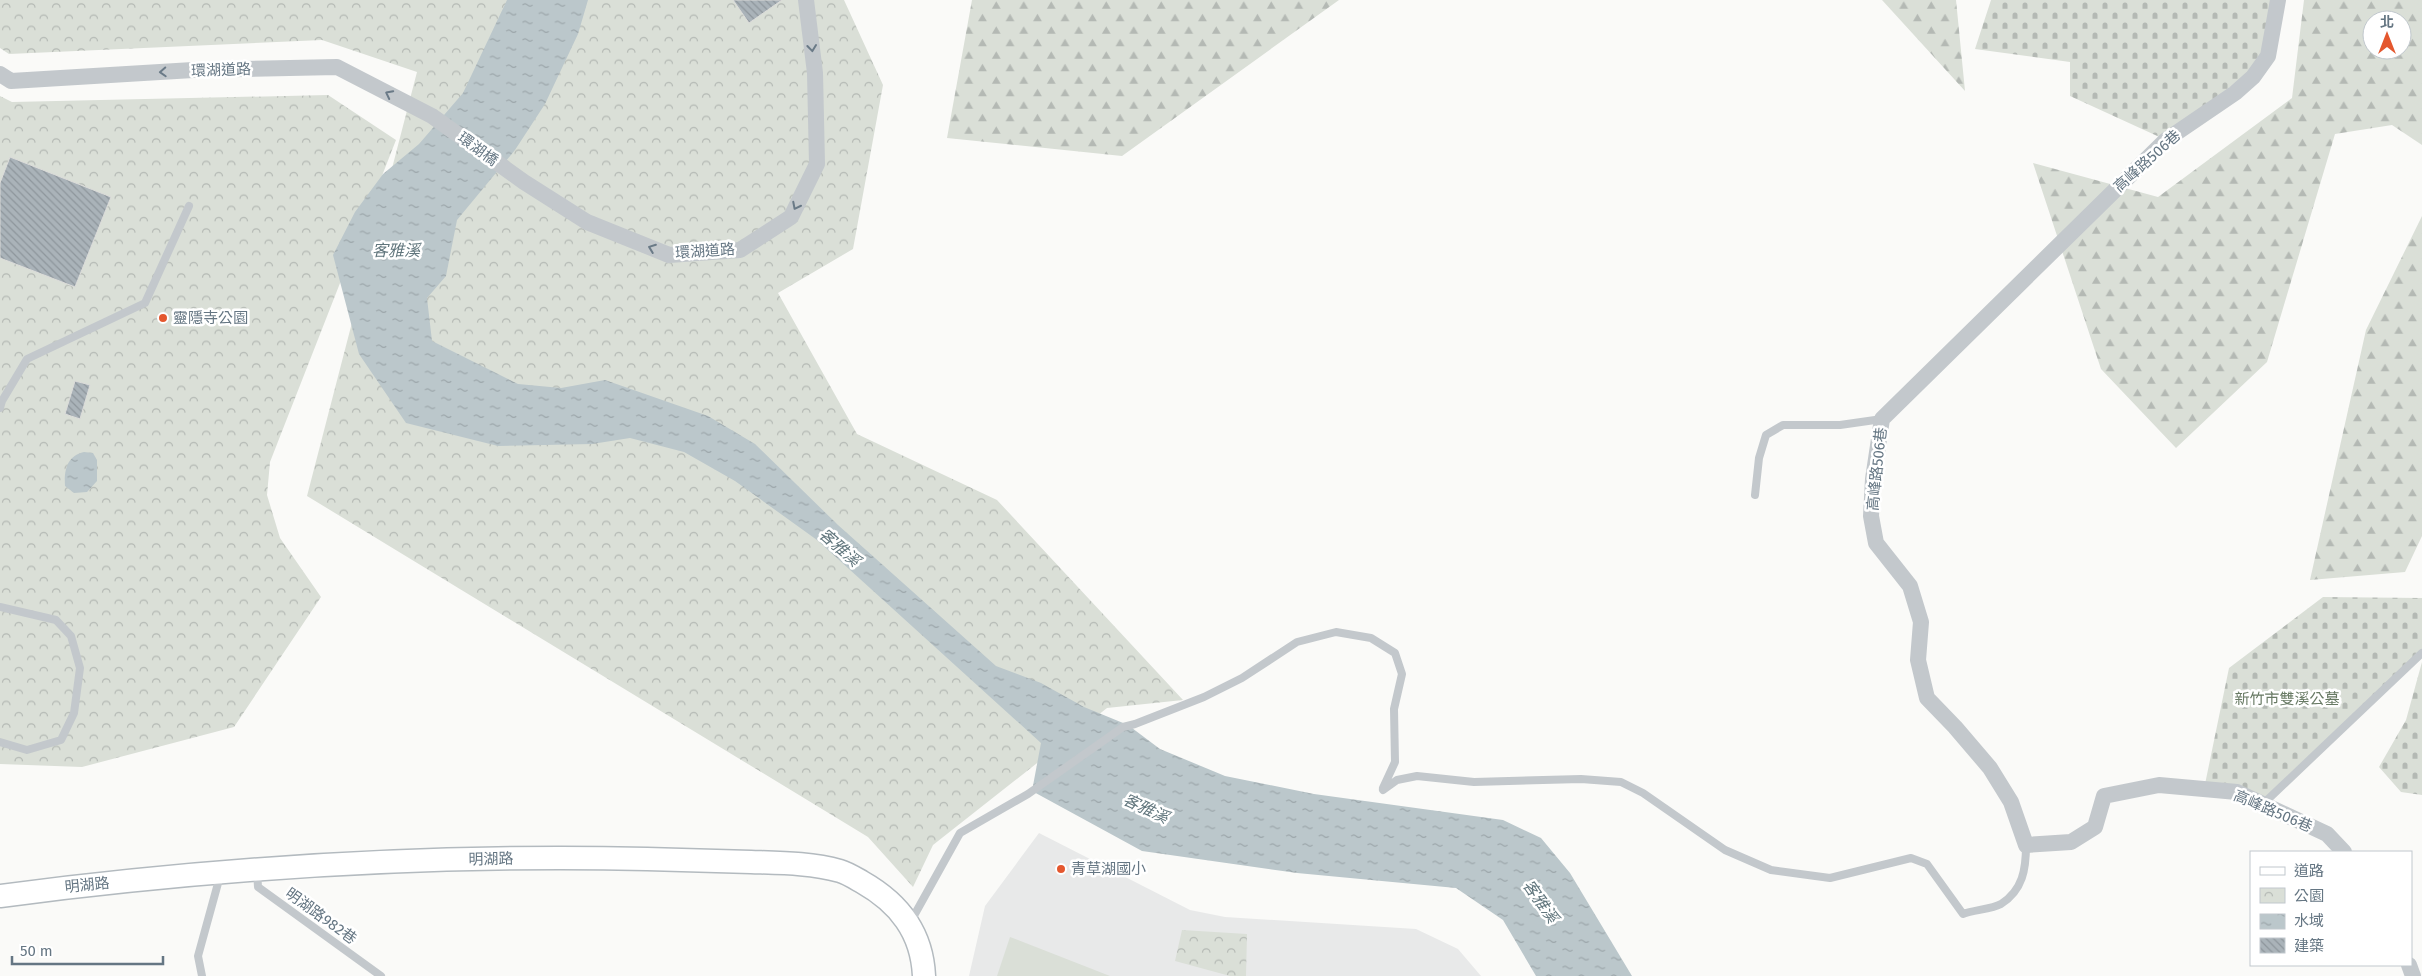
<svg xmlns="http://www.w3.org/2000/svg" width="2422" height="976" viewBox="0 0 2422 976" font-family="'Fira Sans','Noto Sans TC',sans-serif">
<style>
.built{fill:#e8e9e9}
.forest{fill:url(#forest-firs);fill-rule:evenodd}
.cemetery{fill:url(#cemetery-stones)}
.park{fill:url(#park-crowns)}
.pitch{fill:#dadfd7}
.water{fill:url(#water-ripples)}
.building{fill:url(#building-back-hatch);stroke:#dcdcda}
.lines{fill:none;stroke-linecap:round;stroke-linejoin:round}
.secondary-casing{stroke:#b3babf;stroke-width:25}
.lane{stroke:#c3c8cc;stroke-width:8}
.street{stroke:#c3c8cc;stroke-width:16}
.secondary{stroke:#fff;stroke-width:22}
.oneway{stroke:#6a7a87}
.poi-dot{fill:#e4572e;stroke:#fff;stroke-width:2}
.labels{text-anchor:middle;stroke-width:5;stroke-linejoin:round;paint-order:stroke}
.street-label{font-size:15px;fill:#657683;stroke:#fff}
.poi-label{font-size:15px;fill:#657683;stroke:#fff;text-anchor:start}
.park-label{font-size:15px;fill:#687a64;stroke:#fff}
.water-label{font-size:16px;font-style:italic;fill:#60757c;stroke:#fff}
</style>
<defs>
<pattern id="forest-firs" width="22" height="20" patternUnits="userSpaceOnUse" patternTransform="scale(1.25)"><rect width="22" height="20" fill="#dadfd7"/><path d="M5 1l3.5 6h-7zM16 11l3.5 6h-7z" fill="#b4b9b4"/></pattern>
<pattern id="cemetery-stones" width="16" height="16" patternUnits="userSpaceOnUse" patternTransform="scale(1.25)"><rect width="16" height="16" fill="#dadfd7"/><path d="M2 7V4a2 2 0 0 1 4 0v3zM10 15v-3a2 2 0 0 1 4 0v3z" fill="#b4b9b4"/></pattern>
<pattern id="park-crowns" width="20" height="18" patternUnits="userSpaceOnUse" patternTransform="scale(1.25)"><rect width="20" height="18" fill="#dadfd7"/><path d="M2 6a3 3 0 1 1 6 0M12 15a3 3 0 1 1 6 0" fill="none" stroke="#b4b9b4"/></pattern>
<pattern id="water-ripples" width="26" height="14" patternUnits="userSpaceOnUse" patternTransform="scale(1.25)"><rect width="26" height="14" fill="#bbc7cb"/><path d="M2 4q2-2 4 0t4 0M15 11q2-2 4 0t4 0" fill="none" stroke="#9ca6aa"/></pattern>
<pattern id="building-back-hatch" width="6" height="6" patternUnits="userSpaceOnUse" patternTransform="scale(1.25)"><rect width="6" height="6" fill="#aab3b9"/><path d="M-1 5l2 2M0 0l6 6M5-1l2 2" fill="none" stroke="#8e969c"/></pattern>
</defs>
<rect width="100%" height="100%" fill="#fafaf8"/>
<!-- built -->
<path class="built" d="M 1039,833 L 1190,910 L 1225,917 L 1416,929 L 1458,949 L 1481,976 L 969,976 L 985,906 Z"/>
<!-- forest -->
<path class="forest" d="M 972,0 L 1339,0 L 1122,156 L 947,138 Z
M 1882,0 L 1956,0 L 1965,91 Z
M 2304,0 L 2422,0 L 2422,145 L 2392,125 L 2335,134 L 2267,362 L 2176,448 L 2101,369 L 2033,163 L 2158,197 L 2292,98 ZM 2372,20 L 2402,20 L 2402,50 L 2372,50 Z
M 2422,216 L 2422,536 L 2405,572 L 2310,580 L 2366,330 Z"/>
<!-- cemetery -->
<path class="cemetery" d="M 1991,0 L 2278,0 L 2268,56 L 2166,140 L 2070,96 L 2070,62 L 1975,49 Z
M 2323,597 L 2422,598 L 2422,653 L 2261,805 L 2204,789 L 2229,668 Z
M 2422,662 L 2422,795 L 2401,792 L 2379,767 L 2406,720 Z"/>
<!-- park -->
<path class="park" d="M 0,0 L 844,0 L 883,85 L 853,249 L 778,293 L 857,434 L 997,500 L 1183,700 L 1107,708 L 933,845 L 913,887 L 868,837 L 307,496 L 417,72 L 322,40 L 9,54 L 0,48 Z
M 328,95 L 396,140 L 270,462 L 267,495 L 280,538 L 321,597 L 234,727 L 82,767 L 0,764 L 0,96 L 12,102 Z
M 1182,930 L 1247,934 L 1246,976 L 1230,976 L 1175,961 Z"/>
<!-- pitch -->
<path class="pitch" d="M 1010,937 L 1110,976 L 997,976 Z"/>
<!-- water -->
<path class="water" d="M 507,0 L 588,0 L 578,34 L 545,104 L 515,150 L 457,220 L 446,276 L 427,298 L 432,341 L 518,384 L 561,388 L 605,380 L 708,416 L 755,444 L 838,525 L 996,666 L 1041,683 L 1084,707 L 1128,725 L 1160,749 L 1225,776 L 1314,794 L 1503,820 L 1541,838 L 1570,873 L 1632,976 L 1536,976 L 1503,920 L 1456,888 L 1297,873 L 1142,851 L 1032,791 L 1041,743 L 817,540 L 735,481 L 684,452 L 630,438 L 592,444 L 498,446 L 406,423 L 359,354 L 333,255 L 355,212 L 383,174 L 419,144 L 463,93 Z
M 84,452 L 93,453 L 97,460 L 97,481 L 87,492 L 74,493 L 65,486 C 64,470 67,456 84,452 Z"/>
<!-- building -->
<path class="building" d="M 733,0 L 782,0 L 749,23 Z
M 10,157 L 111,197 L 75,287 L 0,258 L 0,183 Z
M 75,381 L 90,385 L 80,419 L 65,414 Z"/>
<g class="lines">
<defs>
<path id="secondary" d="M 0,896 C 214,868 431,854 647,859 C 682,860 717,861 751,862 C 781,863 811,863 840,871 C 847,873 855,878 862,882 C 899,903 922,932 924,976"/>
</defs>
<!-- secondary casing -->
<use href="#secondary" class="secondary-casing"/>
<!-- lane -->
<path class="lane" d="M 0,408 L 2,401 L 27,359 L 145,303 L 189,206
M 1755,495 L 1759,458 L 1766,435 L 1783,425 L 1840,425 L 1882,419
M 0,607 L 56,620 L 71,636 L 80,668 L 74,713 L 61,740 L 27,750 L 0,742
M 1383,790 L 1397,780 L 1417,776 L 1474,782 L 1581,779 L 1621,782 L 1643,793 L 1725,850 L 1771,870 L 1830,878 L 1911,858 L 1927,864 L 1963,914 C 1974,910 1992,909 2001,904 C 2023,890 2026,869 2026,845
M 2263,804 L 2422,653
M 257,871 L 258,887 L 381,976
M 911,921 L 960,833 L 1028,794 L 1123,727 L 1135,724 L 1204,697 L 1242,678 L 1297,642 L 1336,632 L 1371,638 L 1395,653 L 1402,674 L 1394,709 L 1395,762 L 1383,788
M 202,976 L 198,956 L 220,876"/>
<!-- street -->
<path class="street" d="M 2278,0 L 2268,56 L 2253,77 L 2235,93 L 2166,140 L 1882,419 L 1873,479 L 1871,516 L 1876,543 L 1910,586 L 1921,622 L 1918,660 L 1927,698 L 1955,727 L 1990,768 L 2011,802 L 2026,845 L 2071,842 L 2095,827 L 2104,796 L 2159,785 L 2237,792 L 2327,834 L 2344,852
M 0,74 L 11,81 L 193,70 L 337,67 L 432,116 L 524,182 L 587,222 L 669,255 L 740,250 L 791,217 L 817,164 L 815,73 L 806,0
M 2409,965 L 2413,976"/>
<!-- secondary -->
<use href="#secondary" class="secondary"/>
</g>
<!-- one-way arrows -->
<defs><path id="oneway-chevron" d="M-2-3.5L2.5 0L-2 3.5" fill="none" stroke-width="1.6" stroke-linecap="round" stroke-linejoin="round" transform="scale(1.25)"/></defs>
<g class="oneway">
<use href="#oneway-chevron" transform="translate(812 48) rotate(83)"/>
<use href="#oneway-chevron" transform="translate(163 72) rotate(177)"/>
<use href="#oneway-chevron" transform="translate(389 94) rotate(-153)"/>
<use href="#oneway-chevron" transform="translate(796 206) rotate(117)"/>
<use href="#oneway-chevron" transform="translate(652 248) rotate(-159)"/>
</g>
<!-- markers -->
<g class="poi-dot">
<circle cx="163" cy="318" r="5"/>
<circle cx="1061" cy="869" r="5"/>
</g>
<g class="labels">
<!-- street labels -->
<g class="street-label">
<text transform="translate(221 70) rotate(-2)" y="5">環湖道路</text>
<text transform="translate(478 149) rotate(36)" y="5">環湖橋</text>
<text transform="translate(2147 161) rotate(-42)" y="5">高峰路506巷</text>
<text transform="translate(705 251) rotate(-4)" y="5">環湖道路</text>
<text transform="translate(1877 469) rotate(-84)" y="5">高峰路506巷</text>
<text transform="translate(2273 811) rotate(23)" y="5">高峰路506巷</text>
<text transform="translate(491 859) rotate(-1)" y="5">明湖路</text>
<text transform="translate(87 885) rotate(-6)" y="5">明湖路</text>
<text transform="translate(321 916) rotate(36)" y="5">明湖路982巷</text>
</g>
<!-- poi labels -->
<g class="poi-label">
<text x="173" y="323">靈隱寺公園</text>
<text x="1071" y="874">青草湖國小</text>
</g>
<!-- park labels -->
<g class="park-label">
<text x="2287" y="704">新竹市雙溪公墓</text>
</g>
<!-- water labels -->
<g class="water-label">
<text x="396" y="256">客雅溪</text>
<text transform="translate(840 547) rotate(41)" y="6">客雅溪</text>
<text transform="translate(1146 808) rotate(25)" y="6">客雅溪</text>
<text transform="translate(1541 901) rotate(55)" y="6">客雅溪</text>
</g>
</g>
<!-- legend -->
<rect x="2250" y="851" width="162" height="115" fill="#ffffff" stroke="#c1c8cd"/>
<rect x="2260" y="867" width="25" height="8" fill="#ffffff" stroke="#c1c8cd"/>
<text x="2294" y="876" font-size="15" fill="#657683">道路</text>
<rect x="2260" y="888" width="25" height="15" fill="url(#park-crowns)" stroke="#c1c8cd"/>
<text x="2294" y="901" font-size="15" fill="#657683">公園</text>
<rect x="2260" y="914" width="25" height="15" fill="url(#water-ripples)" stroke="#c1c8cd"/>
<text x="2294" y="926" font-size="15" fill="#657683">水域</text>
<rect x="2260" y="938" width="25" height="15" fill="url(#building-back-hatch)" stroke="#c1c8cd"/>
<text x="2294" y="951" font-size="15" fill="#657683">建築</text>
<!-- north arrow -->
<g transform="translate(2387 35)"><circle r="24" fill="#ffffff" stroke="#c1c8cd"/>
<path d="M0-4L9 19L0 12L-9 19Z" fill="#e4572e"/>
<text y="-8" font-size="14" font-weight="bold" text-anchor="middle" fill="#657683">北</text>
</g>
<!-- scale -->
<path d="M12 956v8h151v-8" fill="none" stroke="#657683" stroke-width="2.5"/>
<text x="20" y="956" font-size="15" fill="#657683" stroke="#ffffff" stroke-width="4" paint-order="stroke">50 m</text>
</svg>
